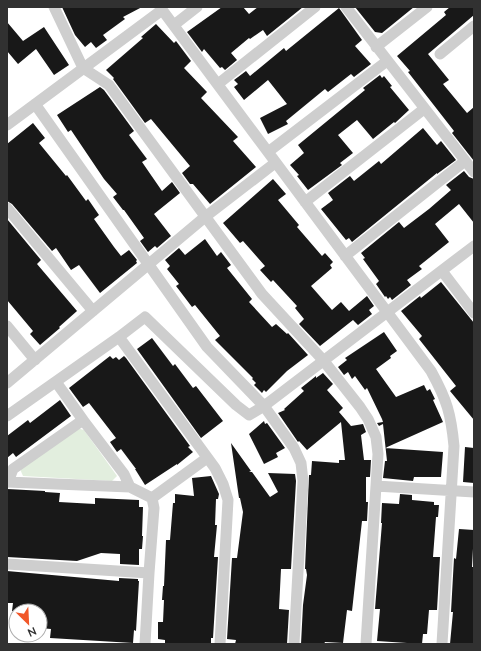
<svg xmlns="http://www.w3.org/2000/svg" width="481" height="651" viewBox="0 0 481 651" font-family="Mulish,sans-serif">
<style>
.green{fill:#e2eede}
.building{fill:#181818}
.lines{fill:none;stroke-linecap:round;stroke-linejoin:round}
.minor{stroke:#cecece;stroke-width:11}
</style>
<rect width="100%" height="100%" fill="#fff"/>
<!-- green -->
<path class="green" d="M 77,428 L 84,430 L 117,476 L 112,481 L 23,476 L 20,469 Z"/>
<!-- building -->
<path class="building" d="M 62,7 L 142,7 L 123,17 L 125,19 L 103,35 L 107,40 L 96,48 L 91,42 L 85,47 L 75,35 Z
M 222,7 L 243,7 L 249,14 L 258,7 L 303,7 L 267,36 L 263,30 L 250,39 L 249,38 L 231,53 L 237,60 L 225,70 L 222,67 L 220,68 L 204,49 L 202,52 L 187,32 Z
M 355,7 L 414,7 L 382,33 L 375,32 Z
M 450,7 L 474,7 L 474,15 L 428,54 L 449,80 L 443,84 L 467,113 L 474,107 L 474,161 L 452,133 L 454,131 L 408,72 L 410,71 L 397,56 L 446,15 L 444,12 Z
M 339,8 L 362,40 L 355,46 L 371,64 L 354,77 L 351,74 L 328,92 L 325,89 L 286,121 L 288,124 L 268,134 L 260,118 L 287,104 L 268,80 L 244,100 L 234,87 L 238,84 L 234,80 L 246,71 L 250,76 L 284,48 L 286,51 Z
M 7,22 L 23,41 L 44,27 L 69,65 L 54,75 L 36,49 L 18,64 L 7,51 Z
M 156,24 L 174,43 L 176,41 L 191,61 L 184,68 L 207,92 L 201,98 L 238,137 L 233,141 L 256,167 L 210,204 L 193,184 L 190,184 L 182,173 L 190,166 L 151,119 L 145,123 L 113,79 L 114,78 L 106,70 L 143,38 L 141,37 Z
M 380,75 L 382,78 L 384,76 L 392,86 L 390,87 L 409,110 L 395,123 L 394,122 L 373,139 L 357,120 L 338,135 L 353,153 L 340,163 L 342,165 L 308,190 L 297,176 L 299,175 L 290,165 L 304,153 L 298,145 L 365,90 L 363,88 Z
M 100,87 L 104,90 L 134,131 L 129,135 L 147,159 L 142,162 L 162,191 L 172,182 L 180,193 L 154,214 L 171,236 L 157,248 L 155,246 L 148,252 L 140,241 L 144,238 L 124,210 L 123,210 L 113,197 L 117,194 L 104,179 L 71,130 L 68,132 L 57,115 Z
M 33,123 L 45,138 L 39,143 L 66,176 L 67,175 L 86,201 L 88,199 L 99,215 L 94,219 L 114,247 L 121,256 L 129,250 L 137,260 L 136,261 L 137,263 L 100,293 L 79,265 L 71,270 L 56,248 L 52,251 L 12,204 L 7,201 L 7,144 Z
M 423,128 L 437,145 L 441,141 L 456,160 L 437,174 L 437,173 L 352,242 L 349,238 L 346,240 L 321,209 L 333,200 L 328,193 L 350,176 L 354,181 L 379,161 L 381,164 Z
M 464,171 L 469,177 L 474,179 L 474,223 L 459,204 L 435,224 L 449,242 L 419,266 L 422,269 L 407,280 L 411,285 L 392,300 L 390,297 L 388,299 L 386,296 L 385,297 L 376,284 L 379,281 L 363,259 L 365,258 L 361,253 L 399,222 L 404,228 L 429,209 L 451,190 L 446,185 Z
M 273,179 L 286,194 L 278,200 L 299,225 L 297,227 L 322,256 L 325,253 L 333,262 L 330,265 L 332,268 L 311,286 L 332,310 L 341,302 L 349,311 L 367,296 L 374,306 L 369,310 L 372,314 L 358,325 L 353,320 L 320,346 L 299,324 L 304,319 L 295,308 L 297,306 L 273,280 L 271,282 L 260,270 L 265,266 L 243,241 L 240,243 L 223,223 Z
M 7,219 L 41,260 L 37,264 L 77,311 L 59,327 L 60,328 L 40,345 L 30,334 L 33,331 L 7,300 Z
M 205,239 L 217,256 L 221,252 L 231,265 L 227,268 L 252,299 L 249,302 L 272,327 L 276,324 L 287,334 L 288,333 L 308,355 L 287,371 L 266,392 L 264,390 L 262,393 L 254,385 L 256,383 L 252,379 L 253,378 L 215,340 L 220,336 L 195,305 L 192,307 L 176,286 L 179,284 L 167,269 L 170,266 L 165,260 L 179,248 L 185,255 Z
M 441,282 L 474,323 L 474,420 L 450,391 L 456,386 L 419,339 L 422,336 L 401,311 L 420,296 L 421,298 Z
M 384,332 L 397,351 L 390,356 L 391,358 L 376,369 L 396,397 L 424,385 L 427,391 L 430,389 L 435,399 L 433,400 L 443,422 L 385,448 L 443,452 L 441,477 L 414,477 L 413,481 L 383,478 L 385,461 L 387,461 L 383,424 L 379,426 L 377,423 L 383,422 L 382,419 L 367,388 L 365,390 L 355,376 L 352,379 L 348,372 L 344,375 L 338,367 L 347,360 L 345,358 Z
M 152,338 L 173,366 L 175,364 L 193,388 L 196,386 L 223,421 L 201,438 L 137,349 Z
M 110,356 L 113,359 L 116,357 L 119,360 L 124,356 L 126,358 L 190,446 L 188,447 L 193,452 L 177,465 L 177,464 L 145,485 L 135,469 L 136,469 L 121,449 L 117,452 L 110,442 L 116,438 L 89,403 L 83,407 L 69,388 Z
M 323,373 L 333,384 L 327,390 L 343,408 L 339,412 L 351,426 L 363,424 L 366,432 L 361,435 L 364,460 L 371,460 L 370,477 L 366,477 L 366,502 L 368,502 L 367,521 L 362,521 L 352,611 L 347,610 L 343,643 L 325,642 L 324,644 L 301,644 L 303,605 L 307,575 L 306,569 L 305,569 L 309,475 L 311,475 L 312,461 L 339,463 L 339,460 L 345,460 L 341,422 L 307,450 L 299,441 L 298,442 L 278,413 L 285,410 L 284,409 L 304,391 L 301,388 L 316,376 L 316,378 Z
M 60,400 L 71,416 L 16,457 L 13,453 L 7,458 L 7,436 L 28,420 L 30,423 Z
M 264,421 L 265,424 L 267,423 L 285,448 L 276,453 L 278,457 L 264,464 L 249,434 Z
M 231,443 L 251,471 L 249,472 L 252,472 L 270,497 L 278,492 L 268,473 L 295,474 L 296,481 L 291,569 L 281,569 L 279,609 L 289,610 L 287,644 L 235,644 L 236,640 L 227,639 L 232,558 L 237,558 L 243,512 L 240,498 L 239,498 Z
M 465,447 L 474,448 L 474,483 L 463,482 Z
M 211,476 L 219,494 L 218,499 L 216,499 L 215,525 L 217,525 L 214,557 L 218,557 L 213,638 L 211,638 L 211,644 L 165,644 L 165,640 L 158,639 L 158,622 L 163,622 L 164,600 L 162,600 L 163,586 L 164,586 L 166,540 L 170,540 L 173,503 L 175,503 L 175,494 L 194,496 L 192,478 Z
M 7,489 L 45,491 L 45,492 L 60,493 L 59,502 L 95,504 L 95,498 L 139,500 L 139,507 L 143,507 L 142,536 L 143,536 L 142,549 L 139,549 L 139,565 L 120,564 L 120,554 L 101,553 L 77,561 L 7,557 Z
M 400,494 L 412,495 L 412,500 L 434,502 L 434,505 L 439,505 L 438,517 L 436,517 L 433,557 L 440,557 L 437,610 L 429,610 L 427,634 L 423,634 L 422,644 L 377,641 L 380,609 L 375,609 L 382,523 L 381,523 L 382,503 L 399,504 Z
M 459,529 L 474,530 L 472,567 L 474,567 L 474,626 L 473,644 L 450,644 L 453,612 L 451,612 L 454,558 L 456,559 Z
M 7,571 L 119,581 L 119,578 L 138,579 L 138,581 L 139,581 L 136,631 L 134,630 L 133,643 L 50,638 L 51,629 L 40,628 L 40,611 L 12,611 L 13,603 L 7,603 Z"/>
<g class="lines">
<!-- minor -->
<path class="minor" d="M 54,7 L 83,68 L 109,85 L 262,294 L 323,360 L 360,407 L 368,419 L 376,437 L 378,454 L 366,644
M 160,7 L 431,371 C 447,400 451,414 454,446 L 442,644
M 346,7 L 474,172
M 174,25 L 197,7
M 376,47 L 427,7
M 440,54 L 474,26
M 218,84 L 315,7
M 35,104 L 207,347 L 264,406 L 294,448 L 301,463 L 303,481 L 294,644
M 7,125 L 162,10
M 268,152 L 387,61
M 305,202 L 424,109
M 7,208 L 93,311
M 345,256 L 465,161
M 442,271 L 474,313
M 7,326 L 35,360
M 119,337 L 215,468 L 223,484 L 228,500 L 220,644
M 56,382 L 83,420 L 124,474 L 130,487
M 7,383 L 205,217 L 275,163
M 7,416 L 119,337 L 145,317 L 236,405 L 249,415 L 264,406 L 474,246
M 7,482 L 130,487 L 152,498 L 154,508 L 149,573 L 145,644
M 8,482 L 13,469 L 83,420
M 376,486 L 474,492
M 152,498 L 207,458
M 7,564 L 149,573"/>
</g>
<!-- border -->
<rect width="481" height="651" fill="none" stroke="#313131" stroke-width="16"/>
<!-- north arrow -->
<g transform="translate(28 623) rotate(156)"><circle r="19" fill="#ffffff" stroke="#adadad"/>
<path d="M0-3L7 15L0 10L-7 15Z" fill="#f1582a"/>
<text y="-6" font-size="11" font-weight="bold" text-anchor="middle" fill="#313131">N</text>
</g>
</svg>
